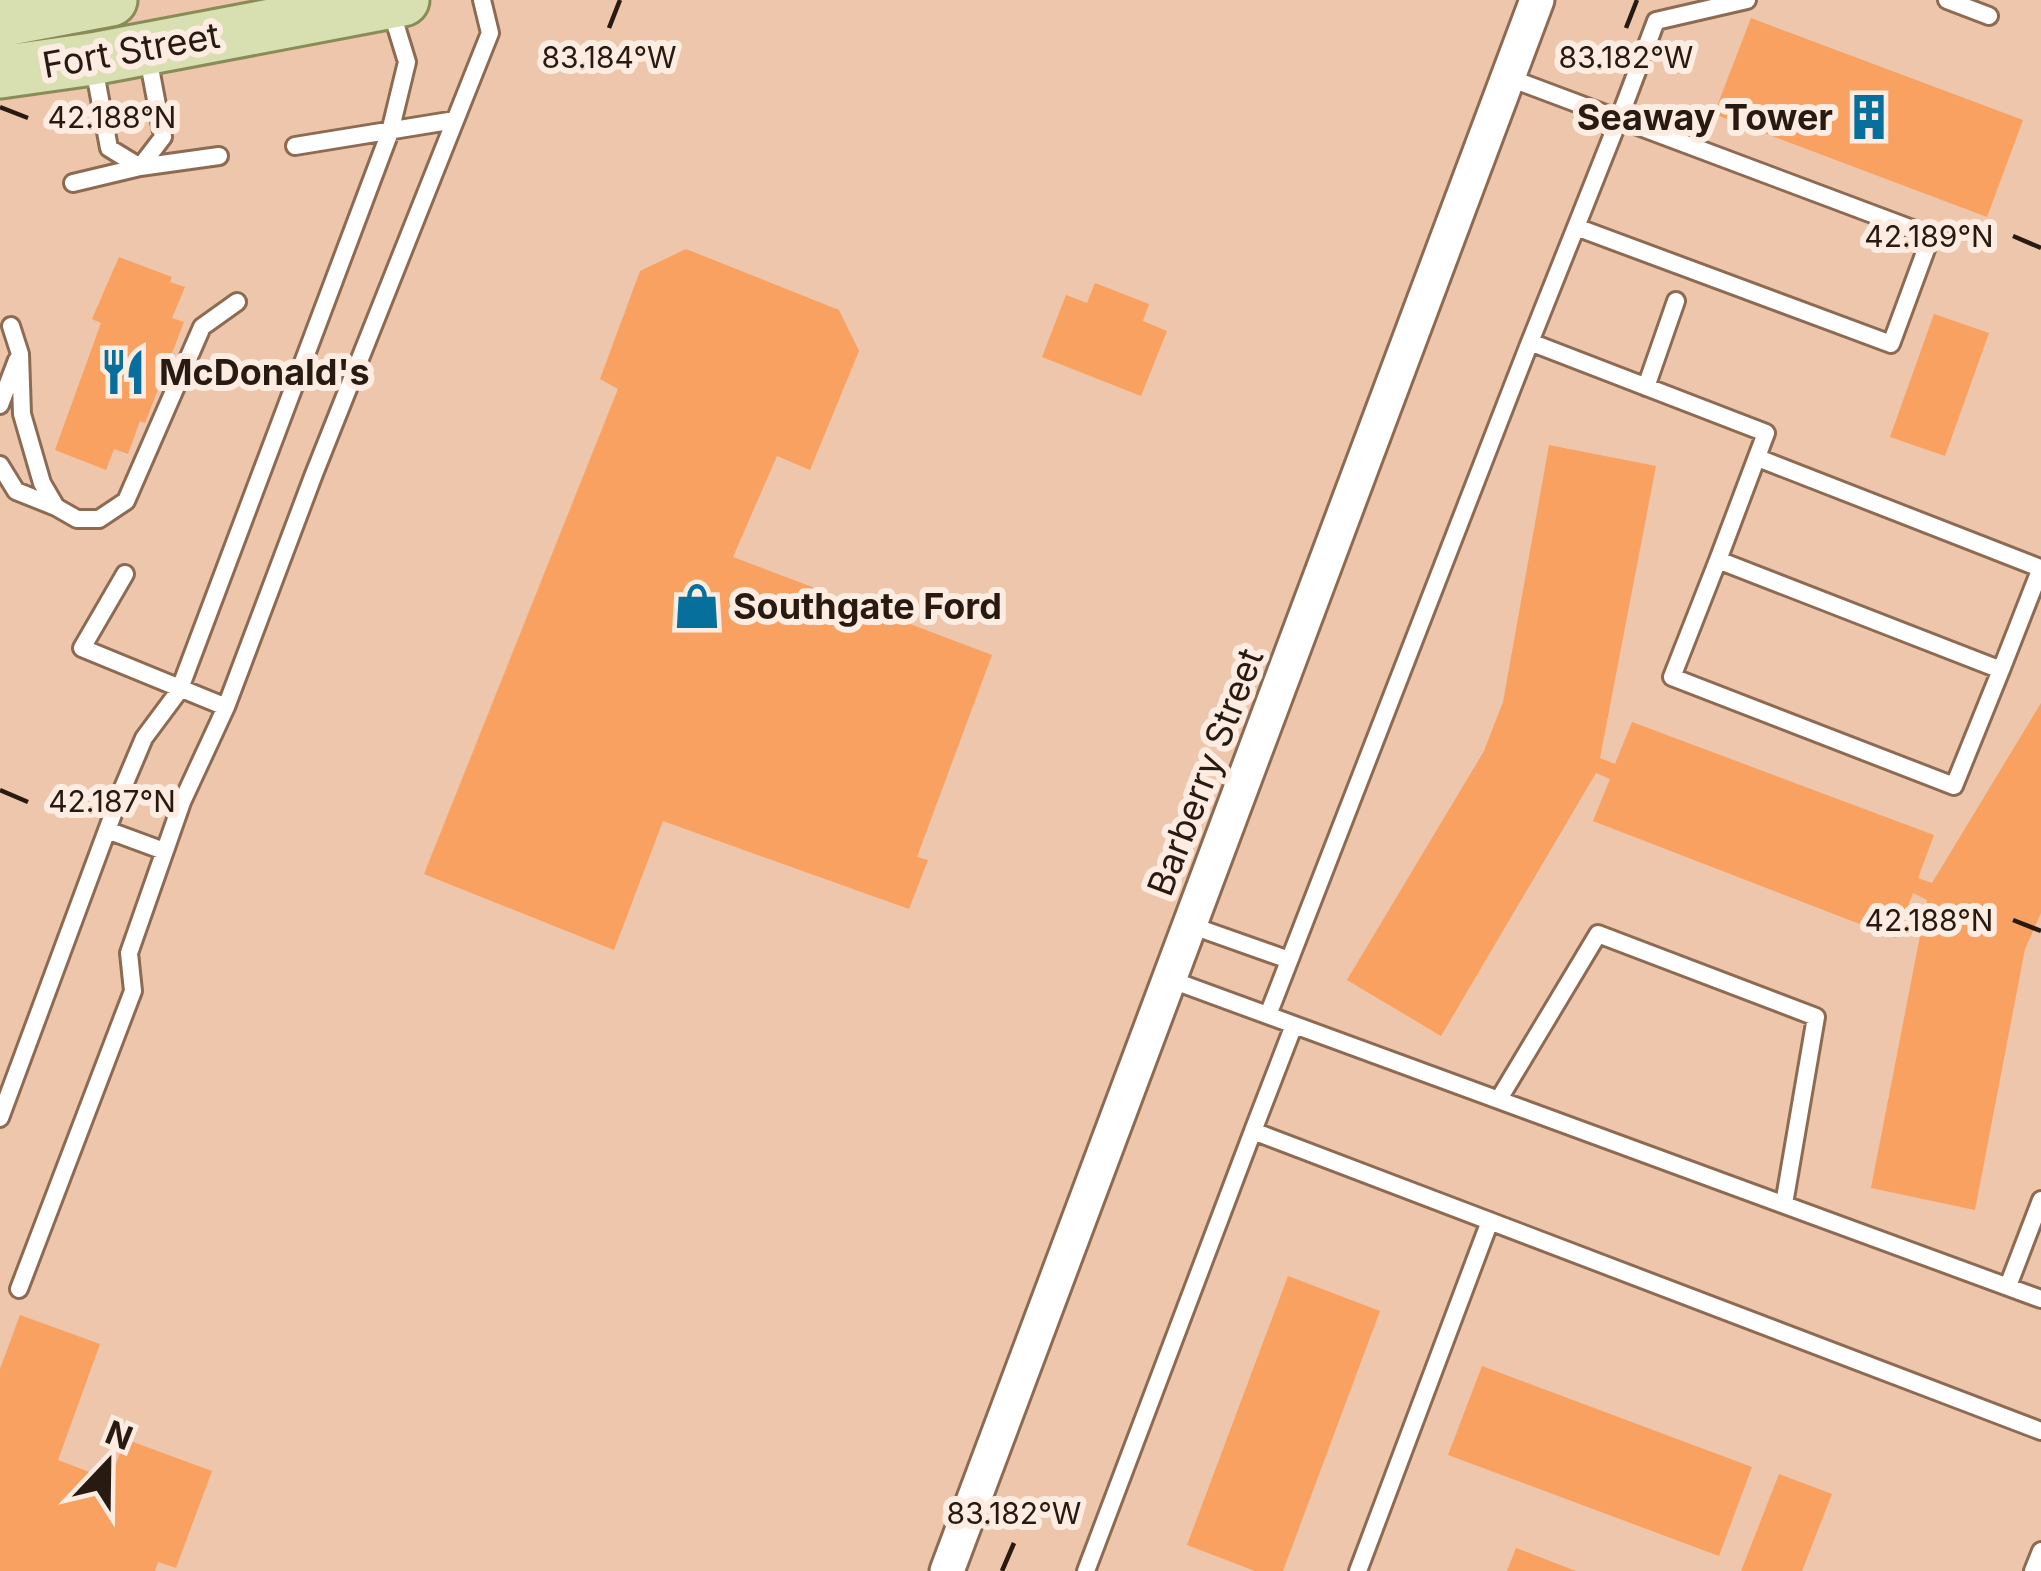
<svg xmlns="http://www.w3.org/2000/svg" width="2041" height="1571" viewBox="0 0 2041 1571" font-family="Inter,sans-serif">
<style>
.building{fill:#f9a160}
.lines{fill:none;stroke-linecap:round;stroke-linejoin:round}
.service-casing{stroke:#8d6a52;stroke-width:22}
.minor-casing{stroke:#8d6a52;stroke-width:39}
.primary-casing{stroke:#8a8c57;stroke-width:57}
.service{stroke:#fff;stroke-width:16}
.minor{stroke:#fff;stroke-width:33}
.primary{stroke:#d8dfb1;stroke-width:51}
.ticks{fill:none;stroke:#281a10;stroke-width:4.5}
.labels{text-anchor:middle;stroke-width:12;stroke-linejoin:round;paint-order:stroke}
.street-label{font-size:36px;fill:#281a10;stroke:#fdece2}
.poi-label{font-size:36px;font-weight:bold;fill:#281a10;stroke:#fdece2;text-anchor:start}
.ticks-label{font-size:30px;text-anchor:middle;fill:#281a10;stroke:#fdece2;stroke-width:12;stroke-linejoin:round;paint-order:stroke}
</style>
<rect width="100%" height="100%" fill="#edc6ac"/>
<!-- building -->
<path class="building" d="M 1751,18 L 2023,120 L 1987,217 L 1714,114 Z
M 686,249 L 839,310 L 859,351 L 810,470 L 777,456 L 733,557 L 992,655 L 917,857 L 928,860 L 909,909 L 663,821 L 614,950 L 424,874 L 618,389 L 600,379 L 640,271 Z
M 119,257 L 172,277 L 170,282 L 185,287 L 172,318 L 184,322 L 145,423 L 140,421 L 128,454 L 114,449 L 106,470 L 55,450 L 101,323 L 92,319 Z
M 1095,283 L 1149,304 L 1143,321 L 1167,331 L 1141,396 L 1042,357 L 1066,295 L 1087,303 Z
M 1934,314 L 1989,333 L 1945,456 L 1890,437 Z
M 1549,445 L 1656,466 L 1600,758 L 1615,764 L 1632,722 L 1934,835 L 1918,878 L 1932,883 L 2041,703 L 2041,913 L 2025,949 L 1975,1210 L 1871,1188 L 1927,900 L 1913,893 L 1896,938 L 1593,821 L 1610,779 L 1596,773 L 1441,1036 L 1347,980 L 1484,751 L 1503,702 Z
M 1288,1276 L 1380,1311 L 1283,1571 L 1255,1571 L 1187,1545 Z
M 20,1315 L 100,1344 L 58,1460 L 110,1480 L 125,1439 L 212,1471 L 176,1568 L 158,1562 L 155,1571 L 0,1571 L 0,1369 Z
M 1482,1366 L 1752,1467 L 1719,1556 L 1448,1455 Z
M 1779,1474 L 1832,1494 L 1802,1571 L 1741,1571 Z
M 1516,1548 L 1576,1571 L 1507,1571 Z"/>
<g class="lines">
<defs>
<path id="service" d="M 1947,0 L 1989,16
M 94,67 L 109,148 L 140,167
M 1507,77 L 1619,119 L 1576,227 L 1891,344 L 1931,236 L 1619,119 L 1656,21 L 1747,0
M 295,146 L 455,120
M 140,167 L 163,137 L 147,52
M 73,183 L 140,167 L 219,156
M 11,326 L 20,354 L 22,414 L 42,483 L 56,507 L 77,519 L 99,519 L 126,501 L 202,327 L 237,302
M 1530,342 L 1576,227
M 1646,387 L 1676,301
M 0,405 L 17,360
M 1758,458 L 2040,568
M 0,465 L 16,491 L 56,507
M 125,574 L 82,648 L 226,707
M 2001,670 L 2041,568
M 107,830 L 164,851
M 1190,925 L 1289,960
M 1169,979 L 2041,1299
M 1268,1015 L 1530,342 L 1766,433 L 1718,560 L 2001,670 L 1954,786 L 1672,677 L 1718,560
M 1499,1099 L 1598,934 L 1816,1017 L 1784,1204
M 0,1118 L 122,790 L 144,738 L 179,691 L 390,132 L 407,62 L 391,10
M 1253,1131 L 1294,1025
M 2008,1286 L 2041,1200
M 19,1289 L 133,991 L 129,953 L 182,802 L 226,707 L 314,474 L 490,33 L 482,0
M 1086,1571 L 1253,1131 L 2041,1431
M 1358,1571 L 1490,1221
M 2033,1571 L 2041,1551"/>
<path id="minor" d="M 947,1571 L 1537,0"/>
<path id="primary" d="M 0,21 L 111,0
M 0,72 L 92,59 L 403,0"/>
</defs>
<!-- service casing -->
<use href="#service" class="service-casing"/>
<!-- minor casing -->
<use href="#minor" class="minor-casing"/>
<!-- primary casing -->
<use href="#primary" class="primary-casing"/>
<!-- service -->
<use href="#service" class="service"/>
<!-- minor -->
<use href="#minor" class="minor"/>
<!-- primary -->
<use href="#primary" class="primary"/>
</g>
<!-- ticks -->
<path class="ticks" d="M 609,28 L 620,0M 1626,28 L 1637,0M 0,107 L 28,118M 2013,236 L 2041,248M 0,790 L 28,802M 2013,920 L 2041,931M 1002,1571 L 1014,1543"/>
<!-- icons -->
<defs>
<symbol id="building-bare" viewBox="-9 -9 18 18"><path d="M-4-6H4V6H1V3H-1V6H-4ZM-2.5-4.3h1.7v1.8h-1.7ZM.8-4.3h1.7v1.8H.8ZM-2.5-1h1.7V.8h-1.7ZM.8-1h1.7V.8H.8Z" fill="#066f9c" stroke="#fdece2" stroke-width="2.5" paint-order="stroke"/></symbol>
<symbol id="restaurant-bare" viewBox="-9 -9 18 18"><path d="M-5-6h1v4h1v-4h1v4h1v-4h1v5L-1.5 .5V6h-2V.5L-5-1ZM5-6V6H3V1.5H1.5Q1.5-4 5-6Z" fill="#066f9c" stroke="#fdece2" stroke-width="2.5" paint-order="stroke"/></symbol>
<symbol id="shop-bare" viewBox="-9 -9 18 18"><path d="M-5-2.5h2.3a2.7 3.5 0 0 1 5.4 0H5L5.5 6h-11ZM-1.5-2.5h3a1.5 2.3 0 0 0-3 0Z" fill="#066f9c" stroke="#fdece2" stroke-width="2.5" paint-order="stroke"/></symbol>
</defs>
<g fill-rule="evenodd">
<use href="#building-bare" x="1836" y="84" width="66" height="66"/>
<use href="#restaurant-bare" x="90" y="339" width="66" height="66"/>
<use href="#shop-bare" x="664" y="573" width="66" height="66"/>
</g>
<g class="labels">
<!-- street labels -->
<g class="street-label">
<text transform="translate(131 50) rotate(-10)" y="13">Fort Street</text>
<text transform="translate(1205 772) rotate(-69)" y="13">Barberry Street</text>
</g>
<!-- poi labels -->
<g class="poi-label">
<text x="1833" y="130" text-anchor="end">Seaway Tower</text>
<text x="159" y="385">McDonald's</text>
<text x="733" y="619">Southgate Ford</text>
</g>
</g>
<g class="ticks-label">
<text x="609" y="68">83.184°W</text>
<text x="1626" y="68">83.182°W</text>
<text x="112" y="128">42.188°N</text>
<text x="1929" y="247">42.189°N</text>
<text x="112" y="812">42.187°N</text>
<text x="1929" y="931">42.188°N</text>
<text x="1014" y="1524">83.182°W</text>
</g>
<!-- north arrow -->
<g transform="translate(108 1463) rotate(22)" stroke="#fdece2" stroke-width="9" paint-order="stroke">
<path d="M0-9L21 45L0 30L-21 45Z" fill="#281a10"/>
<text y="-18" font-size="33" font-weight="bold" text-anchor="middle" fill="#281a10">N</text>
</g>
</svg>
